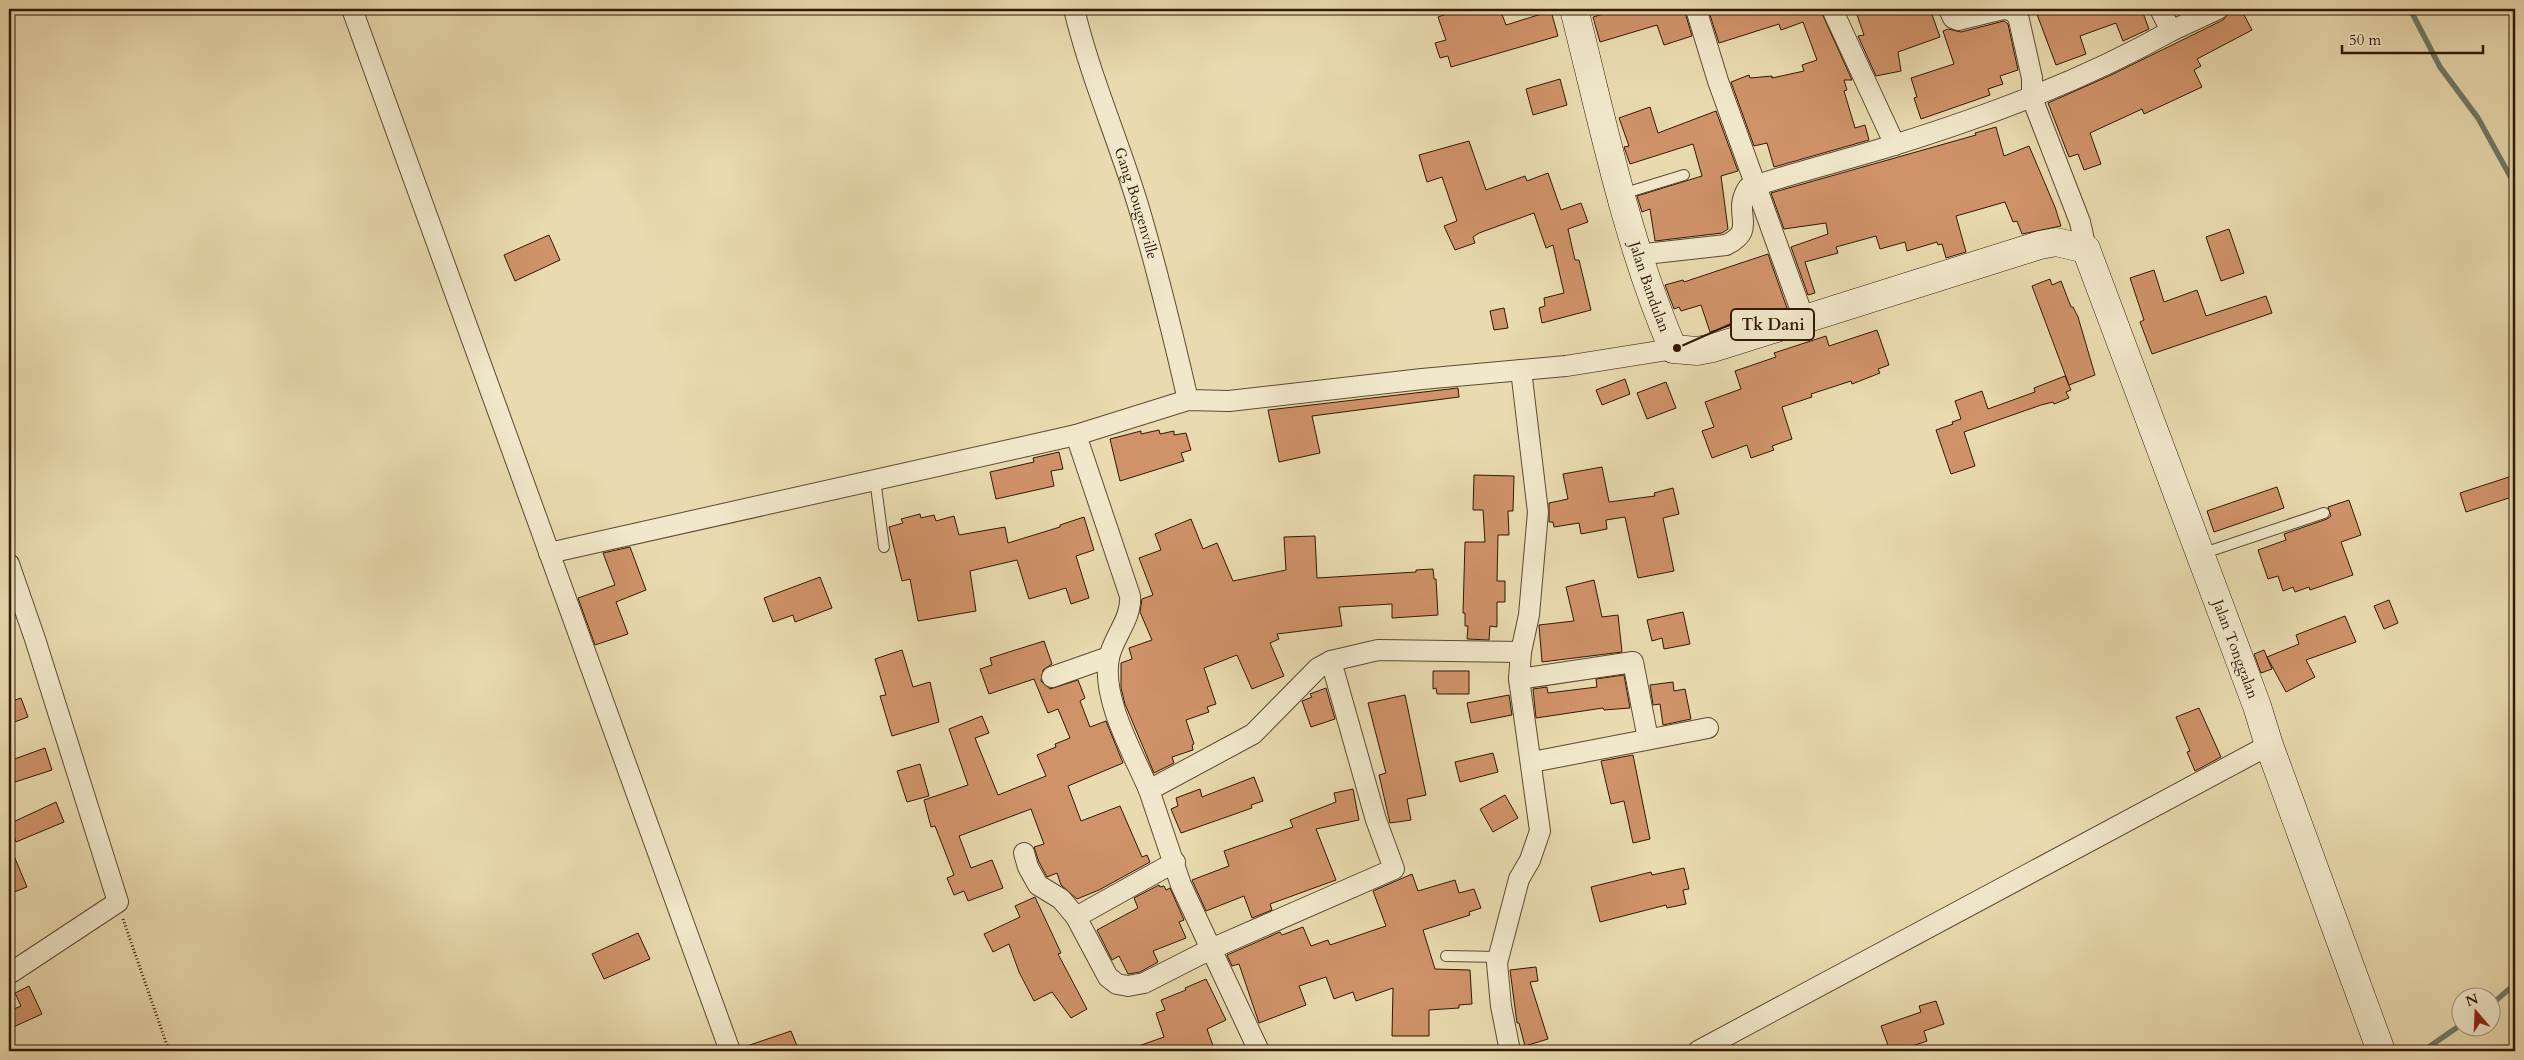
<svg xmlns="http://www.w3.org/2000/svg" width="2524" height="1060" viewBox="0 0 2524 1060" font-family="Cardo,serif">
<style>
.lines{fill:none;stroke-linecap:round;stroke-linejoin:round}
.stream{stroke:#6e7a67;stroke-width:5.5}
.building{fill:#d09269;stroke:#301805}
.lane-casing{stroke:#5e4930;stroke-width:12}
.street-casing{stroke:#5e4930;stroke-width:22}
.secondary-casing{stroke:#301805;stroke-width:29}
.path{stroke:#301805;stroke-width:3;stroke-dasharray:1 2.5;stroke-linecap:butt}
.lane{stroke:#f1e8cb;stroke-width:10}
.street{stroke:#f1e8cb;stroke-width:20}
.secondary{stroke:#f1e8cb;stroke-width:28}
.labels{text-anchor:middle;stroke-width:5;stroke-linejoin:round;paint-order:stroke}
.street-label{font-size:15px;fill:#301805;stroke:#f1e8cb}
.leader{fill:none;stroke:#301805;stroke-width:2}
.callout-dot{fill:#301805;stroke:#f1e8cb;stroke-width:2}
.callout{fill:#f1e8cb;stroke:#301805;stroke-width:2}
.callout-label{font-size:16px;text-anchor:middle;font-weight:bold;fill:#301805}
</style>
<rect width="100%" height="100%" fill="#e9dbaf"/>
<filter id="stains"><feTurbulence type="fractalNoise" baseFrequency=".004" numOctaves="4"/><feColorMatrix values="0 0 0 0 .2 0 0 0 0 .09 0 0 0 0 .02 0 0 0 .5 -.17"/></filter>
<radialGradient id="worn" r=".72"><stop offset=".6" stop-color="#630" stop-opacity="0"/><stop offset="1" stop-color="#630" stop-opacity=".3"/></radialGradient>
<g class="lines">
<!-- stream -->
<path class="stream" d="M 2410,9 L 2440,67 L 2478,118 L 2515,185
M 2492,1004 L 2515,984
M 2423,1051 L 2462,1024"/>
</g>
<!-- building -->
<path class="building" d="M 1460,9 L 1500,9 L 1506,25 L 1551,11 L 1558,36 L 1451,67 L 1448,56 L 1440,58 L 1435,43 L 1446,40 L 1438,17 Z
M 1621,9 L 1684,9 L 1692,36 L 1664,45 L 1657,25 L 1600,42 L 1593,17 Z
M 1708,9 L 1820,9 L 1852,80 L 1844,80 L 1847,90 L 1844,91 L 1855,128 L 1865,125 L 1869,140 L 1774,167 L 1767,143 L 1754,146 L 1731,82 L 1749,75 L 1750,78 L 1772,76 L 1772,78 L 1804,71 L 1802,65 L 1817,60 L 1803,22 L 1781,30 L 1779,24 L 1719,43 Z
M 1855,9 L 1930,9 L 1940,37 L 1898,52 L 1901,71 L 1876,76 L 1858,36 L 1864,35 Z
M 2035,9 L 2148,9 L 2149,11 L 2143,13 L 2149,29 L 2123,41 L 2116,23 L 2080,36 L 2086,54 L 2056,65 Z
M 2232,9 L 2241,9 L 2252,30 L 2197,59 L 2201,66 L 2194,70 L 2202,87 L 2144,114 L 2142,109 L 2090,133 L 2101,164 L 2084,170 L 2078,154 L 2069,157 L 2048,103 L 2109,76 L 2223,20 Z
M 2004,21 L 2008,24 L 2018,70 L 2000,76 L 2003,84 L 1988,89 L 1990,95 L 1921,119 L 1914,98 L 1917,97 L 1911,78 L 1954,64 L 1943,31 L 1948,29 L 1961,32 Z
M 1560,79 L 1567,105 L 1533,115 L 1526,89 Z
M 1650,107 L 1658,133 L 1716,111 L 1738,171 L 1721,176 L 1728,229 L 1722,233 L 1655,241 L 1650,209 L 1642,212 L 1637,196 L 1702,176 L 1693,144 L 1630,164 L 1624,147 L 1629,146 L 1619,118 Z
M 1996,127 L 2004,156 L 2029,146 L 2055,207 L 2061,226 L 2022,234 L 2017,221 L 2013,222 L 2005,202 L 1956,216 L 1966,252 L 1946,258 L 1942,244 L 1938,245 L 1937,242 L 1907,251 L 1905,242 L 1880,249 L 1876,236 L 1836,247 L 1838,253 L 1805,262 L 1815,293 L 1808,295 L 1791,247 L 1828,234 L 1826,223 L 1784,229 L 1771,193 L 1976,135 L 1975,133 Z
M 1469,141 L 1486,190 L 1525,176 L 1527,181 L 1548,173 L 1561,210 L 1581,203 L 1588,222 L 1568,229 L 1575,260 L 1579,260 L 1591,310 L 1542,323 L 1539,308 L 1545,306 L 1544,298 L 1564,293 L 1553,245 L 1546,248 L 1534,213 L 1479,233 L 1473,237 L 1475,243 L 1455,250 L 1444,226 L 1457,221 L 1442,177 L 1427,182 L 1419,155 Z
M 2229,229 L 2244,273 L 2221,281 L 2206,237 Z
M 549,235 L 560,260 L 515,281 L 504,255 Z
M 1768,254 L 1787,308 L 1710,332 L 1701,305 L 1681,311 L 1679,307 L 1674,309 L 1665,285 L 1683,280 L 1684,282 Z
M 2154,270 L 2164,302 L 2197,290 L 2206,316 L 2266,296 L 2272,313 L 2152,354 L 2140,322 L 2144,320 L 2130,278 Z
M 2050,279 L 2052,285 L 2061,281 L 2071,307 L 2073,307 L 2078,317 L 2095,375 L 2069,385 L 2032,286 Z
M 1504,308 L 1508,328 L 1494,330 L 1490,311 Z
M 1877,330 L 1889,365 L 1878,369 L 1880,373 L 1852,384 L 1851,381 L 1811,394 L 1812,397 L 1782,407 L 1792,439 L 1772,446 L 1774,450 L 1751,458 L 1747,445 L 1712,458 L 1702,431 L 1714,427 L 1705,402 L 1741,389 L 1735,371 L 1776,357 L 1774,353 L 1826,336 L 1829,346 Z
M 2065,376 L 2071,390 L 2066,392 L 2069,398 L 2054,404 L 2053,402 L 2041,405 L 1964,432 L 1975,466 L 1951,474 L 1936,430 L 1953,424 L 1952,422 L 1961,419 L 1955,401 L 1982,391 L 1988,409 L 2035,392 L 2034,388 Z
M 1625,379 L 1630,394 L 1602,405 L 1596,390 Z
M 1666,382 L 1676,408 L 1647,419 L 1637,393 Z
M 1458,388 L 1459,397 L 1312,416 L 1320,453 L 1279,462 L 1268,410 Z
M 1159,430 L 1160,434 L 1174,431 L 1174,435 L 1186,433 L 1191,450 L 1181,453 L 1184,461 L 1120,481 L 1110,439 L 1141,431 L 1141,434 Z
M 1059,452 L 1063,469 L 1051,471 L 1054,486 L 996,499 L 990,472 L 1034,462 L 1033,458 Z
M 1602,467 L 1609,502 L 1655,496 L 1654,493 L 1673,488 L 1679,514 L 1663,518 L 1674,571 L 1638,578 L 1625,517 L 1606,520 L 1607,529 L 1581,534 L 1579,523 L 1554,527 L 1553,522 L 1549,522 L 1549,503 L 1568,499 L 1563,474 Z
M 1474,475 L 1514,476 L 1513,511 L 1508,511 L 1509,535 L 1498,535 L 1497,581 L 1505,581 L 1505,602 L 1497,602 L 1497,627 L 1490,626 L 1489,640 L 1467,639 L 1468,626 L 1465,626 L 1465,613 L 1463,613 L 1465,542 L 1485,542 L 1483,510 L 1473,510 Z
M 2515,475 L 2515,496 L 2466,512 L 2460,493 Z
M 2277,487 L 2284,508 L 2214,532 L 2207,511 Z
M 2349,500 L 2361,535 L 2341,542 L 2353,575 L 2310,590 L 2309,587 L 2295,592 L 2293,587 L 2283,591 L 2278,576 L 2268,579 L 2258,550 L 2286,540 L 2284,534 L 2327,519 L 2331,516 L 2328,507 Z
M 920,514 L 921,518 L 934,515 L 936,521 L 954,516 L 959,535 L 1005,527 L 1008,543 L 1060,527 L 1060,525 L 1084,517 L 1094,550 L 1076,556 L 1089,598 L 1071,604 L 1066,588 L 1029,599 L 1017,560 L 970,571 L 976,611 L 918,621 L 910,579 L 902,581 L 889,527 L 903,523 L 901,519 Z
M 1191,519 L 1203,549 L 1217,543 L 1233,581 L 1286,570 L 1284,537 L 1315,536 L 1317,578 L 1416,572 L 1416,570 L 1433,569 L 1434,579 L 1436,579 L 1438,615 L 1392,618 L 1392,604 L 1339,607 L 1342,626 L 1277,634 L 1279,639 L 1270,643 L 1284,676 L 1252,689 L 1237,655 L 1204,668 L 1216,704 L 1207,707 L 1209,712 L 1186,720 L 1194,744 L 1192,745 L 1193,750 L 1172,757 L 1174,763 L 1154,773 L 1125,704 L 1121,688 L 1121,663 L 1132,659 L 1129,648 L 1152,640 L 1140,612 L 1142,599 L 1153,595 L 1139,558 L 1161,550 L 1155,534 Z
M 630,547 L 646,590 L 616,602 L 628,634 L 595,645 L 578,598 L 615,585 L 603,553 Z
M 820,577 L 832,608 L 795,622 L 793,615 L 773,622 L 764,598 Z
M 1594,580 L 1602,617 L 1618,615 L 1622,652 L 1542,662 L 1539,625 L 1574,621 L 1566,587 Z
M 2389,600 L 2398,623 L 2384,629 L 2374,606 Z
M 1683,612 L 1690,644 L 1664,649 L 1662,638 L 1652,641 L 1647,620 Z
M 2345,616 L 2356,642 L 2306,660 L 2315,677 L 2286,692 L 2267,657 L 2299,644 L 2296,635 Z
M 1044,641 L 1052,664 L 1043,670 L 1041,681 L 1050,689 L 1078,680 L 1085,698 L 1080,701 L 1090,727 L 1106,721 L 1123,763 L 1068,786 L 1081,821 L 1120,806 L 1142,857 L 1147,855 L 1150,862 L 1099,890 L 1077,899 L 1061,885 L 1057,873 L 1047,877 L 1039,862 L 1034,847 L 1044,844 L 1031,809 L 959,836 L 971,868 L 992,860 L 1003,888 L 968,901 L 964,891 L 954,895 L 947,878 L 954,875 L 935,826 L 931,827 L 924,800 L 968,785 L 949,729 L 982,716 L 989,733 L 975,738 L 998,795 L 1046,776 L 1037,755 L 1056,747 L 1055,744 L 1070,738 L 1058,709 L 1048,713 L 1034,679 L 989,694 L 980,669 L 992,665 L 990,658 Z
M 902,650 L 913,687 L 930,682 L 939,722 L 892,736 L 880,696 L 886,695 L 875,659 Z
M 2264,650 L 2272,669 L 2261,673 L 2254,654 Z
M 1433,671 L 1469,671 L 1469,694 L 1437,694 L 1436,688 L 1433,689 Z
M 1624,675 L 1630,708 L 1604,710 L 1603,708 L 1536,718 L 1533,689 L 1547,687 L 1548,693 L 1597,687 L 1596,679 Z
M 1673,682 L 1674,691 L 1685,689 L 1691,719 L 1663,725 L 1660,704 L 1653,705 L 1650,685 Z
M 1326,688 L 1335,719 L 1311,727 L 1302,701 L 1312,697 L 1310,694 Z
M 1405,695 L 1426,795 L 1407,799 L 1411,820 L 1390,823 L 1379,775 L 1386,773 L 1368,703 Z
M 1509,695 L 1512,715 L 1471,723 L 1467,703 Z
M 21,698 L 28,717 L 9,724 L 9,702 Z
M 2199,708 L 2221,757 L 2195,771 L 2187,752 L 2190,751 L 2176,717 Z
M 45,748 L 52,770 L 9,784 L 9,761 Z
M 1493,753 L 1498,772 L 1460,782 L 1455,762 Z
M 1633,755 L 1650,839 L 1633,843 L 1624,801 L 1611,804 L 1601,761 Z
M 920,764 L 929,796 L 907,802 L 897,771 Z
M 1254,777 L 1263,801 L 1251,805 L 1252,808 L 1181,833 L 1171,809 L 1178,806 L 1176,798 L 1200,789 L 1202,797 Z
M 1353,789 L 1359,820 L 1316,829 L 1336,880 L 1270,904 L 1272,910 L 1252,918 L 1244,896 L 1206,911 L 1192,880 L 1229,866 L 1224,851 L 1293,827 L 1290,820 L 1336,802 L 1334,793 Z
M 1505,795 L 1518,818 L 1493,832 L 1480,809 Z
M 56,802 L 64,822 L 16,842 L 9,824 Z
M 9,844 L 27,887 L 9,894 Z
M 1684,868 L 1689,889 L 1683,890 L 1686,904 L 1667,908 L 1666,905 L 1600,922 L 1591,887 L 1651,872 L 1652,875 Z
M 1412,874 L 1418,891 L 1455,880 L 1459,893 L 1474,889 L 1481,908 L 1469,912 L 1470,915 L 1423,930 L 1435,969 L 1470,970 L 1472,1004 L 1459,1005 L 1459,1008 L 1429,1010 L 1429,1036 L 1392,1036 L 1393,988 L 1356,1001 L 1353,992 L 1334,999 L 1326,977 L 1299,986 L 1306,1005 L 1259,1023 L 1239,964 L 1232,966 L 1227,955 L 1280,932 L 1282,935 L 1303,927 L 1311,946 L 1328,940 L 1330,945 L 1386,926 L 1373,891 Z
M 1159,885 L 1160,887 L 1164,886 L 1166,890 L 1170,888 L 1184,920 L 1179,922 L 1186,938 L 1153,951 L 1158,962 L 1140,972 L 1128,974 L 1119,956 L 1112,960 L 1097,930 L 1138,908 L 1134,898 Z
M 1035,897 L 1061,953 L 1058,954 L 1087,1009 L 1071,1018 L 1052,992 L 1034,1001 L 1019,972 L 1009,944 L 993,952 L 984,934 L 1020,917 L 1015,906 Z
M 638,933 L 650,959 L 604,979 L 592,954 Z
M 1536,967 L 1538,981 L 1530,982 L 1548,1039 L 1525,1046 L 1519,1023 L 1517,1023 L 1510,970 Z
M 1206,979 L 1226,1020 L 1207,1029 L 1215,1051 L 1130,1051 L 1130,1049 L 1164,1037 L 1156,1013 L 1165,1010 L 1161,1000 L 1186,990 L 1185,988 Z
M 29,986 L 42,1014 L 9,1029 L 9,1011 L 21,1006 L 15,993 Z
M 1936,1001 L 1944,1024 L 1924,1031 L 1927,1041 L 1898,1051 L 1890,1051 L 1881,1026 L 1921,1012 L 1919,1006 Z
M 791,1031 L 799,1051 L 742,1051 L 741,1048 Z"/>
<g class="lines">
<defs>
<path id="lane" d="M 1622,194 L 1684,175
M 875,479 L 884,547
M 2201,554 L 2324,513
M 1446,956 L 1499,957"/>
<g id="street">
<path d="M 352,9 L 730,1051"/>
<path id="s1" d="M 1074,9 C 1090,76 1118,139 1138,205 C 1157,269 1173,335 1188,400"/>
<path d="M 1696,9 L 1718,81 L 1804,319"/>
<path d="M 1832,9 L 1895,145"/>
<path d="M 1949,9 L 1953,18 L 1958,20 L 2003,9"/>
<path d="M 2006,9 L 2015,12 L 2019,20 L 2032,78 L 2032,98 L 2080,222 L 2086,249"/>
<path d="M 2171,31 L 2218,9"/>
<path d="M 1636,255 L 1726,245 C 1759,229 1731,214 1748,188 C 1796,172 1846,160 1894,145 C 1990,115 2084,80 2171,31 L 2160,9"/>
<path d="M 1076,435 L 1130,596 C 1132,619 1113,637 1109,658 C 1101,698 1133,753 1149,790"/>
<path d="M 549,553 L 1076,435 L 1188,400 L 1229,401 L 1422,379 L 1566,366 L 1673,349"/>
<path d="M 9,564 L 35,639 L 118,902 L 9,974"/>
<path d="M 1052,677 L 1109,657"/>
<path d="M 1519,679 L 1633,662 L 1648,739"/>
<path d="M 1532,762 L 1708,728"/>
<path d="M 1024,853 L 1028,867 L 1038,885 L 1061,899 L 1076,917 L 1175,862"/>
<path d="M 1076,917 L 1108,977 L 1117,984 L 1128,986 L 1144,983 L 1211,949 L 1394,869 L 1376,820 L 1331,661 L 1378,650 L 1521,652 L 1529,615 L 1538,512 L 1521,370"/>
<path d="M 1259,1051 L 1181,885 L 1149,790 L 1253,734 L 1318,668 L 1331,661"/>
<path d="M 1510,1051 L 1501,1006 L 1497,963 L 1519,879 L 1530,860 L 1540,831 L 1519,679 L 1521,652"/>
<path d="M 1698,1051 L 2269,745"/>
</g>
<g id="secondary">
<path id="s2" d="M 1574,9 C 1603,123 1626,240 1673,349 L 1697,351 L 1713,348 L 2040,245 L 2056,242 L 2086,249 L 2257,706 L 2269,745 L 2381,1051"/>
</g>
</defs>
<!-- lane casing -->
<use href="#lane" class="lane-casing"/>
<!-- street casing -->
<use href="#street" class="street-casing"/>
<!-- secondary casing -->
<use href="#secondary" class="secondary-casing"/>
<!-- path -->
<path class="path" d="M 123,919 L 169,1051"/>
<!-- lane -->
<use href="#lane" class="lane"/>
<!-- street -->
<use href="#street" class="street"/>
<!-- secondary -->
<use href="#secondary" class="secondary"/>
</g>
<g class="labels">
<!-- street labels -->
<g class="street-label">
<text dy="5" stroke="none"><textPath href="#s1" startOffset="204">Gang Bougenville</textPath></text>
<text dy="5" stroke="none"><textPath href="#s2" startOffset="288">Jalan Bandulan</textPath></text>
<text dy="5" stroke="none"><textPath href="#s2" startOffset="1212">Jalan Tonggalan</textPath></text>
</g>
</g>
<!-- callouts -->
<path class="leader" d="M1677 348L1731 324"/>
<circle class="callout-dot" cx="1677" cy="348" r="5"/>
<rect class="callout" x="1731" y="309" width="83" height="31" rx="5"/>
<g class="callout-label">
<text x="1773" y="330">Tk Dani</text>
</g>
<!-- margin -->
<rect width="2524" height="1060" fill="none" stroke="#e9dbaf" stroke-width="30"/>
<rect x="10" y="10" width="2504" height="1040" fill="none" stroke="#301805" stroke-width="2.5"/>
<rect x="15" y="15" width="2494" height="1030" fill="none" stroke="#301805"/>
<!-- north arrow -->
<g transform="translate(2476 1012) rotate(341)"><circle r="24" fill="#f1e8cb" stroke="#a4957c"/>
<path d="M0-4L9 19L0 12L-9 19Z" fill="#8f2418"/>
<text y="-8" font-size="14" font-weight="bold" text-anchor="middle" fill="#301805">N</text>
</g>
<!-- scale -->
<path d="M2342 45v8h141v-8" fill="none" stroke="#301805" stroke-width="2.5"/>
<text x="2349" y="45" font-size="15" fill="#301805" stroke="#f1e8cb" stroke-width="4" paint-order="stroke">50 m</text>
<rect width="100%" height="100%" filter="url(#stains)"/>
<rect width="100%" height="100%" fill="url(#worn)"/>
</svg>
